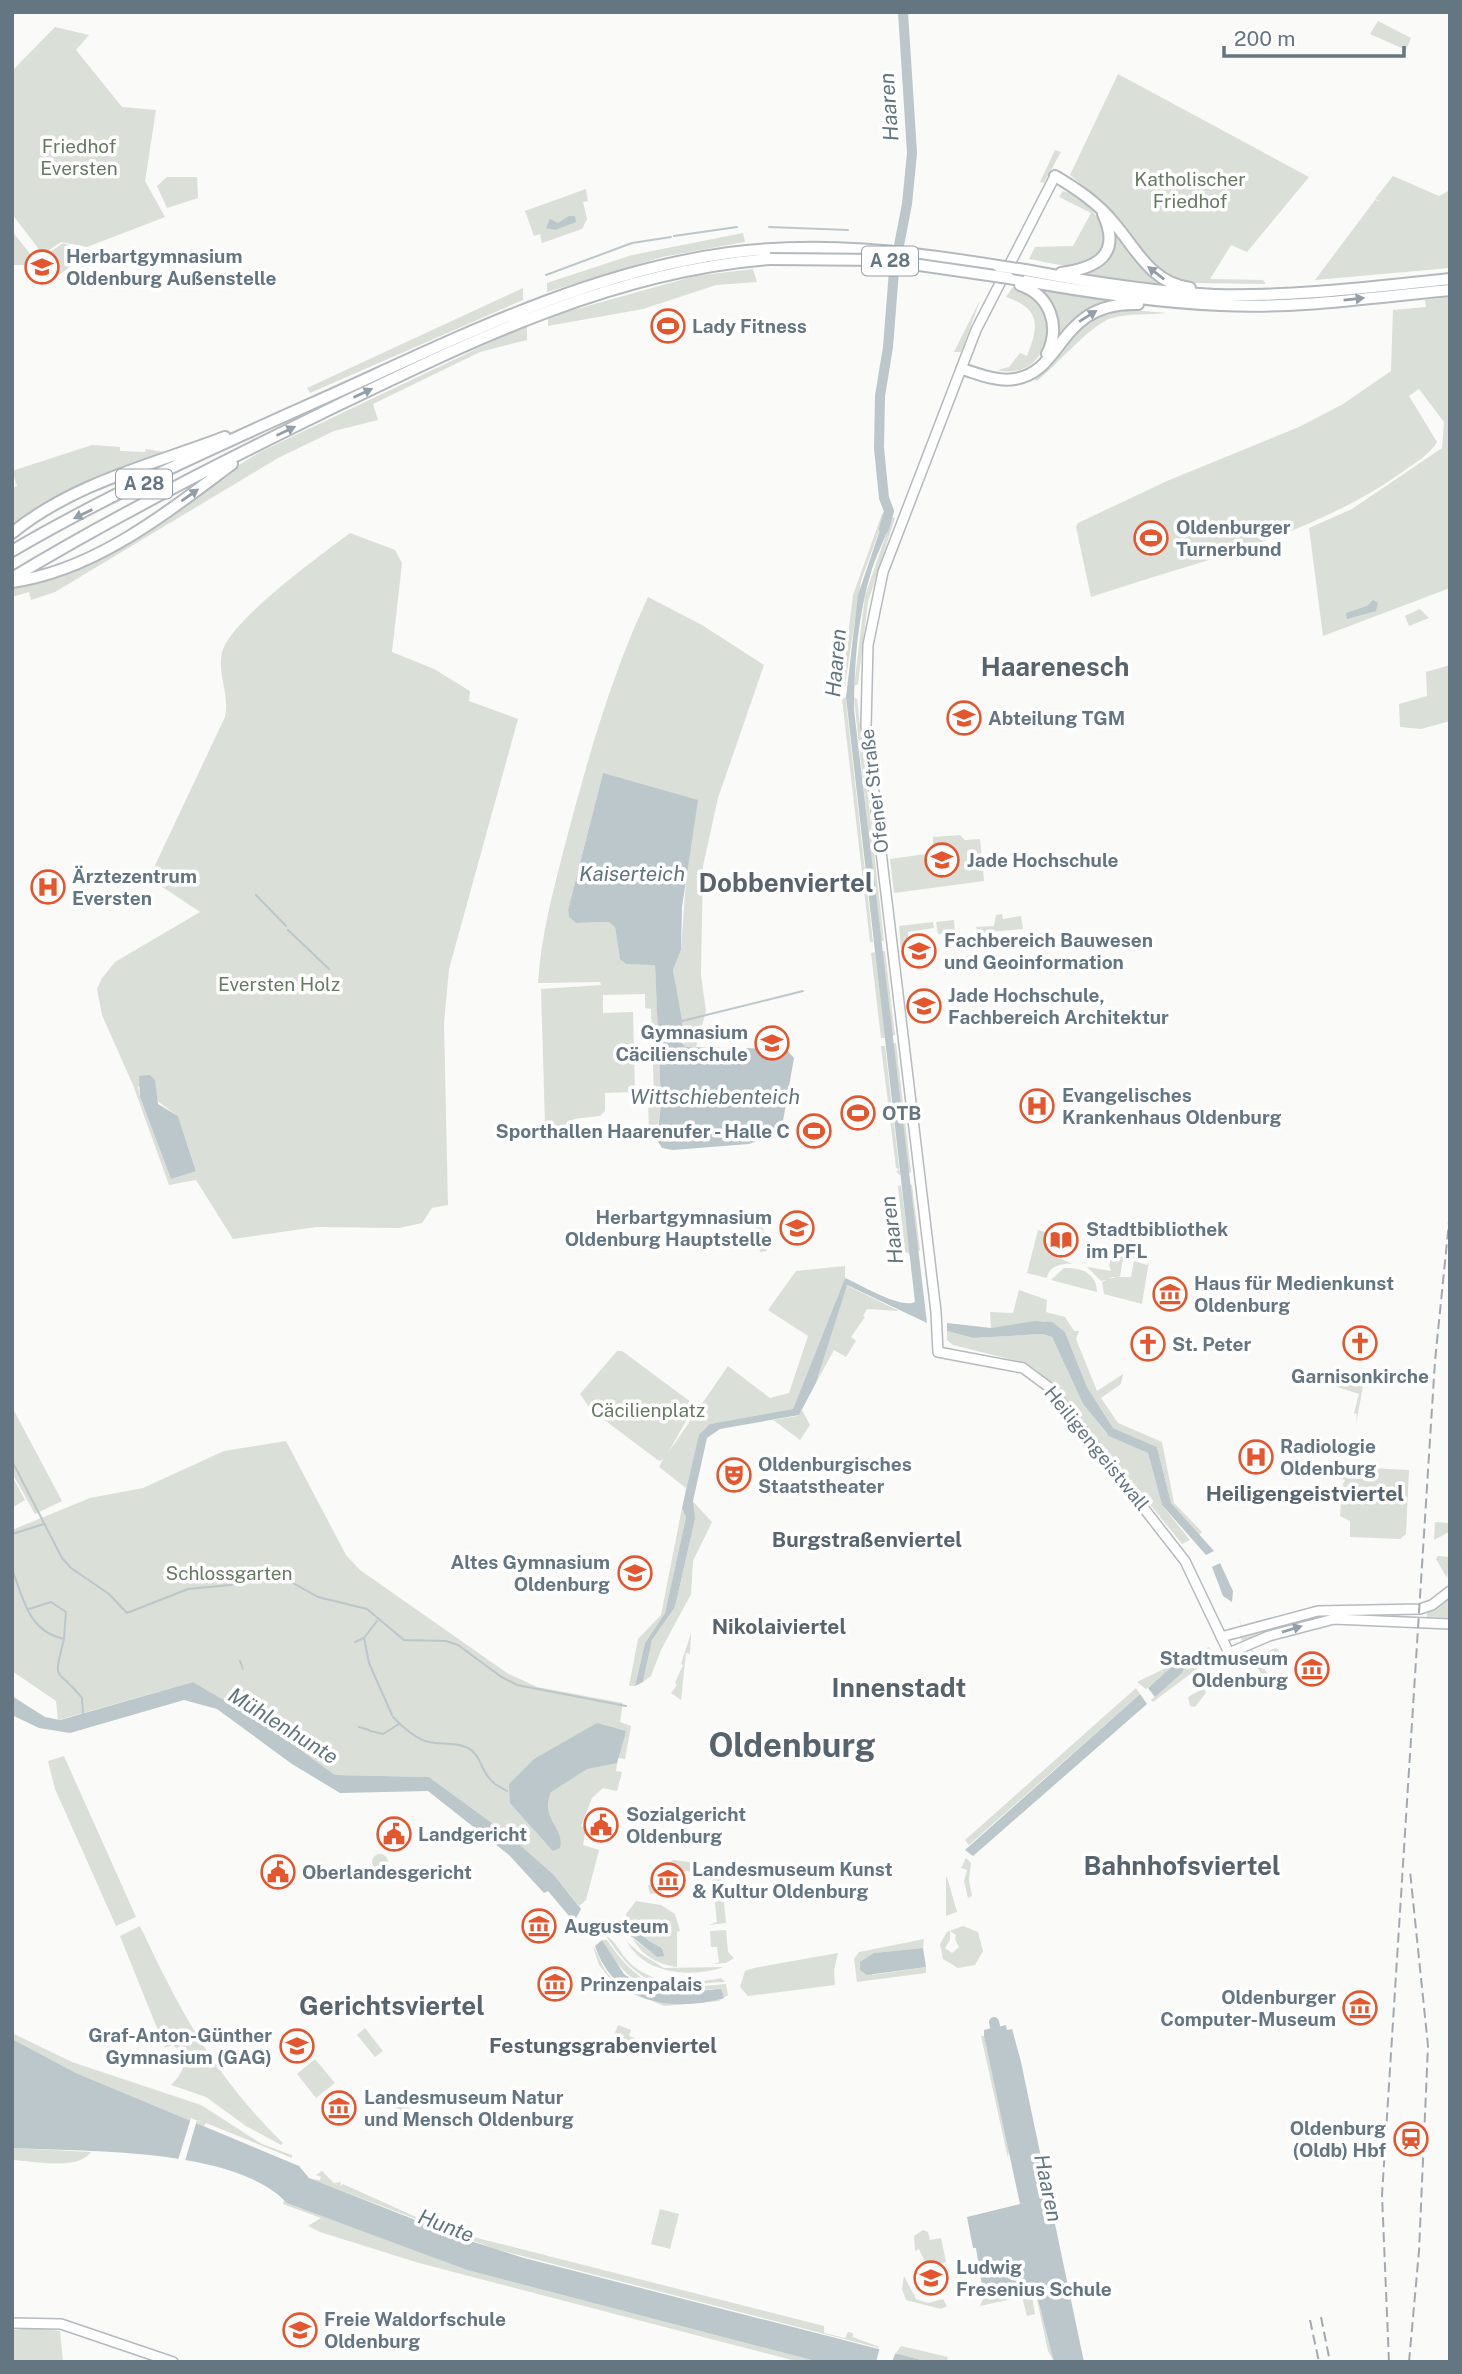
<svg xmlns="http://www.w3.org/2000/svg" width="1462" height="2374" viewBox="0 0 1462 2374" font-family="'Public Sans',sans-serif">
<style>
.green{fill:#dadfd7;fill-rule:evenodd}
.water{fill:#bbc7cb}
.pier{fill:#fafaf8}
.lines{fill:none;stroke-linecap:round;stroke-linejoin:round}
.stream{stroke:#bbc7cb;stroke-width:2}
.river{stroke:#bbc7cb;stroke-width:10}
.major-casing{stroke:#b5babe;stroke-width:12}
.highway-casing{stroke:#b4b9bd;stroke-width:14}
.major{stroke:#fff;stroke-width:9}
.highway{stroke:#fff;stroke-width:10}
.rail{stroke:#a2aab0;stroke-width:2;stroke-dasharray:10 5;stroke-linecap:butt}
.highway-bridge-casing{stroke:#b4b9bd;stroke-width:14;stroke-linecap:butt}
.highway-bridge{stroke:#fff;stroke-width:10}
.oneway{fill:#939fa8}
.labels{text-anchor:middle;stroke-width:7;stroke-linejoin:round;paint-order:stroke}
.shield{fill:#fff;stroke:#939fa8;stroke-width:2}
.shield-label{font-size:18px;font-weight:bold;fill:#657683}
.park-label{font-size:19px;fill:#687a64;stroke:#fff}
.poi-label{font-size:19px;font-weight:bold;fill:#657683;stroke:#fff;text-anchor:start}
.street-label{font-size:19px;fill:#657683;stroke:#fff}
.water-label{font-size:21px;font-style:italic;fill:#60757c;stroke:#fff}
.neighbourhood-label{font-size:21px;font-weight:bold;fill:#57646e;stroke:#fff}
.district-label{font-size:26px;font-weight:bold;fill:#57646e;stroke:#fff}
.town-label{font-size:33px;font-weight:bold;fill:#57646e;stroke:#fff}
</style>
<rect width="100%" height="100%" fill="#fafaf8"/>
<!-- green -->
<path class="green" d="M 1378,21 L 1411,38 L 1406,50 L 1370,34 Z
M 55,27 L 89,35 L 76,50 L 122,107 L 156,110 L 145,181 L 165,217 L 87,247 L 61,242 L 40,256 L 41,252 L 12,214 L 12,71 Z
M 1118,74 L 1309,177 L 1247,252 L 1231,245 L 1210,279 L 1263,280 L 1266,284 L 1193,283 L 1166,275 L 1143,254 L 1103,203 L 1070,175 Z
M 1055,150 L 1061,152 L 1044,183 L 1040,182 Z
M 1393,176 L 1439,196 L 1450,190 L 1450,268 L 1315,280 L 1375,200 L 1382,202 L 1375,199 Z
M 167,177 L 197,177 L 198,198 L 167,208 L 157,186 Z
M 586,189 L 588,201 L 583,202 L 587,219 L 582,229 L 542,243 L 540,234 L 534,236 L 525,211 Z
M 1063,191 C 1090,197 1128,246 1088,262 C 1070,270 1048,262 1029,259 L 1035,247 L 1073,246 L 1091,213 L 1059,197 Z
M 1109,220 L 1167,286 L 1083,274 L 1099,265 Z
M 12,231 L 35,260 L 29,265 L 12,265 Z
M 743,233 L 745,242 L 662,257 L 547,292 L 547,283 L 632,255 Z
M 63,243 L 89,252 L 45,286 L 34,272 L 39,260 Z
M 753,269 L 757,282 L 716,285 L 643,309 L 548,326 L 548,317 L 695,276 Z
M 523,288 L 523,300 L 310,393 L 307,388 Z
M 1012,288 C 1066,299 1053,384 997,370 L 1009,367 L 1020,353 L 1027,356 C 1039,326 1041,309 1006,297 Z
M 1034,288 L 1116,301 L 1055,341 L 1056,332 Z
M 1450,297 L 1450,588 L 1323,636 L 1309,528 L 1352,509 L 1442,448 L 1444,422 L 1419,389 L 1409,396 L 1437,442 C 1429,456 1414,463 1401,473 C 1310,537 1195,562 1091,597 L 1076,527 L 1078,523 L 1167,481 L 1299,427 L 1343,404 L 1391,371 L 1393,310 L 1426,307 L 1425,300 Z
M 980,301 L 961,352 L 954,352 L 979,302 Z
M 1144,311 L 1167,313 C 1149,315 1129,313 1112,318 C 1091,324 1057,365 1037,381 L 1034,379 C 1058,360 1077,325 1106,313 C 1116,309 1133,311 1144,311 Z
M 527,325 L 527,340 L 480,352 L 373,404 L 378,420 L 334,431 L 278,458 L 55,592 L 31,600 L 29,592 L 12,597 L 12,582 L 73,566 L 260,452 Z
M 92,445 L 120,447 L 120,451 L 145,452 L 146,449 L 165,452 C 110,471 57,492 12,529 L 12,488 L 17,486 L 12,471 Z
M 882,514 L 885,515 L 861,581 L 845,685 L 842,683 L 853,595 Z
M 892,517 L 895,518 L 868,602 L 858,684 L 854,686 L 865,596 Z
M 350,533 L 395,550 L 402,563 L 392,652 L 434,669 L 470,691 L 469,701 L 518,719 L 449,969 L 444,1023 L 448,1205 L 432,1208 L 422,1223 L 399,1228 L 316,1227 L 233,1239 L 196,1180 L 169,1185 L 133,1085 L 102,1015 L 97,989 L 102,978 L 115,962 L 200,912 L 149,878 L 225,717 C 230,695 217,674 222,653 C 229,621 322,554 350,533 ZM 155,1080 L 156,1100 L 178,1116 L 196,1170 L 171,1179 L 140,1097 L 138,1087 Z
M 648,597 L 702,625 L 764,665 L 718,798 L 703,866 L 701,975 L 706,1011 L 696,1047 L 684,1047 L 673,970 L 681,950 L 687,866 L 603,773 L 568,910 L 569,917 L 576,923 L 609,922 L 615,927 L 620,958 L 655,964 L 661,1102 L 658,1125 L 650,1125 L 649,1135 L 648,1095 L 654,1095 L 651,1009 L 645,1008 L 645,994 L 603,995 L 603,1013 L 633,1012 L 635,1092 L 605,1093 L 605,1111 L 600,1116 L 573,1119 L 573,1125 L 550,1129 L 545,1124 L 541,989 L 601,985 L 600,982 L 538,983 C 541,934 554,888 566,841 C 588,758 611,676 648,597 Z
M 1420,609 L 1429,618 L 1409,626 L 1405,616 Z
M 1450,665 L 1450,721 L 1421,729 L 1400,727 L 1399,704 L 1427,696 L 1426,672 Z
M 846,697 L 847,711 L 873,942 L 870,942 L 842,699 Z
M 854,698 L 857,699 L 884,941 L 880,941 Z
M 960,835 L 965,840 L 980,839 L 984,881 L 894,893 L 890,859 L 926,854 L 933,843 L 933,837 Z
M 1002,914 L 1003,919 L 1021,916 L 1023,929 L 977,933 L 976,927 L 994,926 L 996,915 Z
M 954,920 L 955,932 L 938,934 L 936,922 Z
M 933,922 L 934,928 L 908,932 L 909,948 L 901,949 L 899,926 Z
M 882,951 L 885,951 L 895,1035 L 891,1036 Z
M 875,952 L 885,1038 L 881,1038 L 871,953 Z
M 975,955 L 976,961 L 947,964 L 946,958 Z
M 892,1043 L 896,1043 L 911,1172 L 908,1174 Z
M 881,1046 L 885,1046 L 900,1175 L 896,1172 L 899,1169 L 896,1168 Z
M 909,1184 L 912,1185 L 920,1250 L 917,1253 Z
M 901,1185 L 910,1254 L 905,1252 L 898,1186 Z
M 762,1222 L 767,1251 L 760,1252 L 755,1223 Z
M 1038,1230 L 1058,1236 L 1054,1250 L 1049,1254 L 1073,1264 C 1061,1263 1048,1267 1047,1278 L 1027,1273 Z
M 1114,1249 L 1122,1252 L 1128,1260 L 1123,1259 L 1120,1276 L 1125,1275 L 1101,1281 L 1087,1267 L 1111,1271 L 1109,1265 Z
M 1134,1261 L 1147,1265 L 1149,1261 L 1142,1304 L 1104,1294 L 1102,1282 L 1113,1277 L 1131,1277 Z
M 845,1266 L 845,1278 L 793,1409 L 711,1424 L 686,1494 L 712,1522 L 693,1561 L 691,1594 L 661,1650 L 651,1676 L 643,1682 L 652,1640 L 675,1607 L 695,1519 L 687,1497 L 684,1499 L 686,1488 L 659,1467 L 663,1459 L 659,1461 L 591,1410 L 580,1394 L 617,1351 L 622,1351 L 695,1405 L 668,1453 L 728,1366 L 770,1398 L 789,1393 L 808,1336 L 768,1310 L 796,1271 Z
M 1064,1268 C 1080,1267 1097,1273 1097,1292 L 1051,1280 Z
M 846,1285 L 899,1311 L 867,1309 L 863,1316 L 865,1317 L 851,1337 L 856,1341 L 846,1357 L 834,1350 L 816,1383 Z
M 1019,1290 L 1047,1300 L 1046,1312 L 1065,1317 L 1074,1331 L 1079,1331 L 1076,1339 L 1097,1391 L 1123,1374 L 1121,1384 L 1101,1398 L 1118,1423 L 1162,1442 L 1174,1503 L 1202,1532 L 1199,1535 L 1171,1503 L 1157,1447 L 1113,1428 L 1087,1387 L 1065,1332 L 1044,1321 L 991,1328 L 990,1312 L 1013,1313 Z
M 947,1331 L 975,1338 L 1042,1334 L 1052,1337 L 1083,1404 L 1106,1433 L 1148,1453 L 1162,1505 L 1190,1540 L 1182,1544 L 1051,1382 L 1025,1363 L 953,1345 L 947,1340 Z
M 1314,1373 L 1363,1386 L 1356,1424 L 1357,1414 L 1354,1413 L 1359,1394 L 1312,1379 Z
M 12,1407 L 62,1501 L 35,1514 L 12,1473 Z
M 802,1410 L 810,1425 L 800,1440 L 773,1420 L 798,1416 Z
M 286,1441 L 346,1555 L 360,1570 L 507,1673 L 537,1687 L 623,1703 L 620,1722 L 631,1726 L 625,1759 L 618,1758 L 616,1771 L 622,1772 L 617,1791 L 603,1788 L 592,1798 L 581,1826 L 586,1828 L 583,1845 L 599,1850 L 586,1900 L 579,1906 L 554,1875 L 511,1837 L 429,1777 L 335,1775 L 265,1724 L 193,1682 L 58,1720 L 56,1701 L 12,1671 L 12,1530 L 90,1498 L 143,1488 L 224,1451 Z
M 1351,1467 L 1409,1470 L 1406,1534 L 1400,1539 L 1350,1537 L 1350,1521 L 1340,1516 L 1341,1502 L 1335,1502 L 1345,1480 L 1339,1478 Z
M 12,1476 L 25,1500 L 12,1508 Z
M 682,1508 L 686,1517 L 665,1613 L 645,1643 L 635,1686 L 629,1686 L 638,1639 L 661,1615 Z
M 1435,1522 L 1448,1523 L 1449,1532 L 1434,1540 Z
M 1438,1556 L 1450,1557 L 1447,1578 L 1436,1559 Z
M 1450,1595 L 1450,1618 L 1427,1617 L 1427,1611 Z
M 1322,1615 L 1248,1639 L 1255,1656 L 1276,1648 L 1288,1658 L 1286,1661 L 1273,1651 L 1261,1665 L 1270,1676 L 1266,1681 L 1251,1658 L 1252,1653 L 1247,1640 L 1242,1641 L 1240,1637 L 1245,1634 L 1237,1616 L 1246,1634 Z
M 691,1633 L 690,1654 L 686,1653 L 681,1700 L 671,1693 L 677,1685 L 675,1683 L 683,1665 L 681,1664 Z
M 1209,1647 L 1213,1657 L 1153,1702 L 1151,1700 L 1182,1673 L 1176,1664 L 1146,1689 L 1137,1682 Z
M 1136,1688 L 1140,1694 L 969,1845 L 965,1840 Z
M 1204,1688 L 1206,1693 L 1195,1707 L 1190,1706 L 1188,1697 Z
M 64,1756 L 136,1917 L 116,1926 L 55,1789 L 48,1761 Z
M372 1862a8 8 0 1 1 16 0a8 8 0 1 1-16 0Z
M 966,1858 L 971,1863 L 969,1880 L 972,1896 L 968,1898 L 964,1881 L 967,1870 L 961,1868 Z
M 673,1860 L 698,1863 L 699,1872 L 665,1870 L 654,1883 L 660,1886 L 659,1893 L 650,1894 L 648,1886 Z
M 704,1863 L 720,1865 L 726,1923 L 709,1925 L 717,1922 L 712,1874 L 702,1873 Z
M 947,1877 L 957,1912 L 946,1916 L 946,1877 Z
M 636,1901 L 661,1905 L 675,1914 L 680,1931 L 677,1932 L 677,1967 C 646,1963 629,1943 626,1914 ZM 638,1928 L 649,1941 L 663,1948 L 657,1957 L 630,1936 L 629,1932 Z
M 140,1926 C 180,2011 215,2077 283,2143 L 281,2145 L 246,2126 L 206,2097 L 171,2085 C 184,2072 191,2057 172,2045 L 165,2048 L 120,1936 Z
M 963,1926 L 978,1932 L 983,1951 L 975,1965 L 958,1968 L 943,1959 L 940,1944 L 947,1932 ZM 950,1931 L 956,1935 L 955,1939 L 959,1947 L 952,1953 L 945,1948 L 950,1940 Z
M 726,1930 L 728,1952 L 734,1958 L 726,1963 L 713,1964 L 719,1962 L 717,1947 L 711,1947 L 710,1931 Z
M 606,1936 C 615,1940 620,1952 627,1960 C 651,1986 689,1985 721,1978 L 725,1982 C 662,1985 645,1994 606,1936 Z
M 924,1939 L 923,1948 L 875,1953 L 872,1975 L 926,1967 L 926,1973 L 857,1982 L 854,1959 L 859,1952 Z
M 602,1940 L 607,1940 C 646,1996 664,1989 726,1984 L 728,1995 L 719,2001 L 664,2006 L 615,1985 L 599,1965 L 593,1947 C 598,1951 601,1966 608,1974 C 641,2009 677,2006 720,1999 L 714,1989 C 658,1996 631,1992 602,1940 Z
M 627,1942 L 641,1954 L 664,1968 L 724,1967 C 692,1978 646,1975 627,1942 Z
M 838,1953 L 834,1970 L 835,1985 L 748,1996 L 740,1987 L 745,1971 L 754,1968 Z
M 618,2025 L 631,2030 L 629,2036 L 635,2038 L 632,2047 L 612,2040 Z
M 365,2028 L 383,2051 L 375,2057 L 357,2035 Z
M 12,2033 L 72,2062 L 201,2105 L 262,2144 L 292,2155 L 292,2158 L 206,2123 L 204,2126 L 189,2120 L 76,2073 L 12,2039 Z
M 981,2036 L 984,2036 L 1009,2149 L 1008,2158 Z
M 315,2059 L 335,2083 L 316,2098 L 297,2074 Z
M 402,2103 L 411,2109 L 393,2123 L 387,2115 Z
M 12,2148 L 91,2152 C 78,2171 33,2161 12,2160 Z
M 322,2171 L 334,2183 L 341,2182 L 340,2186 L 343,2184 L 438,2227 L 485,2240 L 824,2326 L 824,2333 L 845,2338 L 848,2332 L 853,2333 L 853,2337 L 877,2345 L 879,2348 L 495,2249 L 311,2179 L 320,2180 L 321,2177 L 316,2175 Z
M 284,2200 L 467,2270 L 819,2362 L 800,2362 L 419,2263 L 320,2232 L 308,2226 L 321,2218 L 283,2204 Z
M 660,2209 L 679,2214 L 670,2249 L 651,2244 Z
M 923,2230 L 928,2232 L 930,2240 L 941,2238 L 946,2262 L 927,2267 L 919,2249 L 915,2251 L 914,2236 Z
M 904,2276 L 916,2299 L 928,2303 L 943,2299 L 947,2306 L 941,2309 L 906,2300 L 902,2289 Z
M 1038,2287 L 1054,2362 L 1048,2351 L 1036,2295 Z
M 1026,2290 L 1032,2296 L 1035,2314 L 1027,2316 L 1022,2297 L 980,2306 L 983,2299 Z
M 36,2328 L 60,2331 L 63,2362 L 12,2362 L 12,2330 Z
M 901,2346 L 948,2357 L 946,2362 L 929,2362 L 900,2355 L 896,2353 Z"/>
<!-- water -->
<path class="water" d="M 569,216 L 575,216 L 576,222 L 555,230 L 546,228 L 550,219 L 558,223 Z
M 885,515 L 892,517 C 887,535 878,551 872,569 C 858,614 854,663 854,710 L 927,1323 L 847,1285 L 816,1383 L 799,1415 L 720,1429 L 707,1438 L 693,1501 L 695,1519 L 675,1607 L 652,1640 L 643,1682 L 635,1686 L 645,1643 L 665,1613 L 686,1517 L 682,1508 L 699,1435 L 710,1424 L 793,1409 L 845,1278 C 861,1285 901,1309 915,1302 L 846,697 L 858,595 Z
M 1373,600 L 1378,603 L 1376,611 L 1347,619 L 1346,613 L 1367,606 Z
M 603,773 L 698,800 L 682,907 L 681,950 L 673,970 L 682,1021 L 681,1041 L 685,1047 L 786,1049 L 794,1058 L 781,1132 L 749,1144 L 673,1150 L 662,1148 L 657,1140 L 661,1102 L 655,965 L 626,964 L 620,959 L 615,927 L 609,922 L 576,923 L 569,917 L 568,910 Z
M 150,1075 L 155,1080 L 158,1104 L 178,1116 L 196,1171 L 171,1179 L 140,1097 L 139,1076 Z
M 1035,1321 L 1052,1322 L 1065,1332 L 1087,1387 L 1113,1428 L 1157,1447 L 1171,1503 L 1214,1551 L 1206,1555 L 1162,1505 L 1148,1453 L 1109,1436 L 1083,1404 L 1052,1337 L 1042,1334 L 974,1338 L 947,1331 L 947,1323 L 991,1328 Z
M 1220,1563 L 1233,1591 L 1232,1602 L 1223,1596 L 1212,1567 Z
M 1176,1663 L 1184,1668 L 1182,1673 L 1155,1697 L 1148,1688 Z
M 193,1682 L 265,1724 L 335,1775 L 429,1777 L 511,1837 L 554,1875 L 581,1909 L 574,1922 L 548,1891 L 544,1893 L 509,1855 L 428,1791 L 340,1793 L 292,1764 L 217,1709 L 184,1700 L 70,1733 L 39,1728 L 12,1715 L 12,1696 L 45,1717 L 60,1720 Z
M 1140,1694 L 1147,1704 L 973,1856 L 965,1850 Z
M 597,1723 L 626,1731 L 617,1763 L 587,1769 L 551,1792 C 539,1819 565,1827 560,1848 L 553,1851 L 510,1803 L 509,1784 L 534,1759 Z
M 635,1927 L 649,1941 L 662,1948 L 664,1956 L 657,1957 L 630,1935 L 630,1929 Z
M 602,1940 L 624,1974 L 631,1979 L 671,1993 L 721,1989 L 724,1998 C 671,2013 614,2003 595,1946 Z
M 923,1948 L 926,1967 L 867,1975 L 860,1970 L 860,1962 L 874,1953 Z
M 1006,2025 L 1007,2030 L 1012,2029 L 1021,2062 L 1084,2362 L 1054,2362 L 1034,2283 L 983,2292 L 976,2248 L 973,2248 L 967,2217 L 1020,2204 L 984,2036 L 984,2030 L 992,2028 L 993,2033 L 998,2032 L 998,2027 Z
M 12,2039 L 76,2073 L 299,2166 L 309,2178 L 461,2238 L 524,2258 L 929,2362 L 819,2362 L 467,2270 L 287,2203 C 235,2147 86,2152 12,2148 Z"/>
<!-- pier -->
<path class="pier" d="M 191,2118 L 266,2149 L 265,2151 L 197,2120 L 185,2161 L 193,2164 L 148,2160 L 178,2160 Z
M 852,2337 L 897,2349 L 892,2362 L 876,2362 L 880,2347 Z"/>
<g class="lines">
<!-- stream -->
<path class="stream" d="M 769,227 L 848,230
M 674,236 L 737,227
M 546,275 L 632,243 L 671,237
M 256,895 L 286,926
M 288,930 L 329,969
M 682,1021 L 803,991
M 12,1461 L 62,1558 L 71,1568 L 109,1594 L 127,1613 L 188,1589 L 230,1585 L 258,1575 L 277,1574 L 318,1597 L 367,1609 L 404,1640 L 446,1641 L 458,1645 L 500,1676 L 517,1685 L 626,1706
M 12,1534 L 44,1524
M 12,1569 C 24,1600 28,1631 64,1639 C 52,1685 57,1666 82,1698 L 83,1714
M 29,1609 L 51,1602 L 66,1612 L 64,1638
M 364,1638 L 369,1663 L 392,1715
M 355,1642 L 364,1638 L 377,1621
M 240,1661 L 243,1669
M 393,1717 C 400,1725 417,1740 429,1742 C 442,1745 455,1741 468,1748 C 482,1755 481,1774 494,1783
M 359,1727 L 369,1730
M 370,1731 L 383,1734 L 399,1724
M 495,1784 L 507,1791"/>
<!-- river -->
<path class="river" d="M 884,529 L 889,511 L 884,498 L 879,448 L 880,396 L 888,347 L 894,271 L 907,204 L 912,153 L 903,12
M 994,2022 L 1000,2046"/>
<defs>
<path id="major" d="M 1055,176 L 976,330 L 883,572 L 868,645 L 866,726 L 936,1312 L 938,1352 L 1023,1368 L 1050,1388 L 1185,1561 L 1229,1653 L 1269,1636 L 1334,1619 L 1450,1624
M 1221,1637 L 1318,1611 L 1420,1609 L 1432,1605 L 1450,1591
M 12,2323 L 61,2324 L 173,2362"/>
<path id="highway" d="M 1055,176 C 1077,189 1098,203 1114,223 C 1137,250 1151,283 1190,288
M 1025,270 C 1088,282 1151,292 1215,295 C 1294,297 1372,287 1450,279
M 1061,273 C 1097,268 1122,255 1103,214
M 1009,278 C 1079,291 1150,302 1221,305 C 1297,309 1374,297 1450,290
M 1020,285 C 1050,295 1061,326 1047,354
M 962,369 C 979,374 997,382 1015,379 C 1064,372 1058,301 1138,304
M 12,533 C 75,482 152,465 225,437
M 12,551 C 114,491 224,443 331,395 C 459,337 588,272 729,253 C 819,241 908,251 998,266
M 12,578 C 113,517 220,463 326,411 C 467,343 611,271 770,259
M 12,582 C 96,570 166,513 232,464"/>
</defs>
<!-- major casing -->
<use href="#major" class="major-casing"/>
<!-- highway casing -->
<use href="#highway" class="highway-casing"/>
<!-- major -->
<use href="#major" class="major"/>
<!-- highway -->
<use href="#highway" class="highway"/>
<!-- rail -->
<path class="rail" d="M 1321,2317 L 1330,2362
M 1310,2320 L 1319,2362
M 1389,2362 L 1382,2195 L 1435,1361 L 1450,1212
M 1409,2362 L 1419,2251 L 1428,2046 L 1410,1871"/>
<defs>
<path id="highway-bridge" d="M 770,259 L 885,260 L 1009,278
M 998,266 L 1025,270"/>
</defs>
<!-- highway-bridge casing -->
<use href="#highway-bridge" class="highway-bridge-casing"/>
<!-- highway-bridge -->
<use href="#highway-bridge" class="highway-bridge"/>
</g>
<!-- one-way arrows -->
<defs><path id="oneway-solid" d="M-6-.8H1V-3.2L6.5 0L1 3.2V.8H-6Z" transform="scale(1.75)"/></defs>
<g class="oneway">
<use href="#oneway-solid" transform="translate(1156 273) rotate(-142)"/>
<use href="#oneway-solid" transform="translate(1354 299) rotate(-6)"/>
<use href="#oneway-solid" transform="translate(1088 316) rotate(-32)"/>
<use href="#oneway-solid" transform="translate(363 393) rotate(-25)"/>
<use href="#oneway-solid" transform="translate(286 431) rotate(-26)"/>
<use href="#oneway-solid" transform="translate(190 495) rotate(-35)"/>
<use href="#oneway-solid" transform="translate(83 514) rotate(154)"/>
<use href="#oneway-solid" transform="translate(1292 1629) rotate(-17)"/>
</g>
<!-- icons -->
<defs>
<symbol id="school-ring" viewBox="-11 -11 22 22"><circle r="9.5" fill="#fff" stroke="#e4572e" stroke-width="1.5"/><path d="M0-5L7-2L0 1L-7-2ZM-4 1L0 2.5L4 1V4Q0 6-4 4Z" fill="#e4572e"/></symbol>
<symbol id="stadium-ring" viewBox="-11 -11 22 22"><circle r="9.5" fill="#fff" stroke="#e4572e" stroke-width="1.5"/><path d="M0-5a6.5 5 0 1 0 0 10a6.5 5 0 1 0 0-10ZM-3.5-1.8h7v3.6h-7Z" fill="#e4572e"/></symbol>
<symbol id="university-ring" viewBox="-11 -11 22 22"><circle r="9.5" fill="#fff" stroke="#e4572e" stroke-width="1.5"/><path d="M0-5L7-2L0 1L-7-2ZM-4 1L0 2.5L4 1V4Q0 6-4 4Z" fill="#e4572e"/></symbol>
<symbol id="hospital-ring" viewBox="-11 -11 22 22"><circle r="9.5" fill="#fff" stroke="#e4572e" stroke-width="1.5"/><path d="M-5-5h3v3.5h4V-5h3V5h-3V1.5h-4V5h-3Z" fill="#e4572e"/></symbol>
<symbol id="library-ring" viewBox="-11 -11 22 22"><circle r="9.5" fill="#fff" stroke="#e4572e" stroke-width="1.5"/><path d="M-6-4Q-3-5.5-.7-3.5V5Q-3 3-6 4ZM6-4Q3-5.5 .7-3.5V5Q3 3 6 4Z" fill="#e4572e"/></symbol>
<symbol id="museum-ring" viewBox="-11 -11 22 22"><circle r="9.5" fill="#fff" stroke="#e4572e" stroke-width="1.5"/><path d="M0-6L6-3V-2H-6V-3ZM-5-1h2V3h-2ZM-1-1h2V3h-2ZM3-1h2V3H3ZM-6 4H6V6H-6Z" fill="#e4572e"/></symbol>
<symbol id="church-ring" viewBox="-11 -11 22 22"><circle r="9.5" fill="#fff" stroke="#e4572e" stroke-width="1.5"/><path d="M-1.2-6h2.4v3.5h3.3v2.4h-3.3V6h-2.4V-.1h-3.3v-2.4h3.3Z" fill="#e4572e"/></symbol>
<symbol id="theatre-ring" viewBox="-11 -11 22 22"><circle r="9.5" fill="#fff" stroke="#e4572e" stroke-width="1.5"/><path d="M-5-5.5Q0-4 5-5.5V0Q5 5 0 6Q-5 5-5 0ZM-3.3-2.5H-1v1.5H-3.3ZM1-2.5H3.3v1.5H1ZM-2.8 1Q0 5.5 2.8 1Z" fill="#e4572e"/></symbol>
<symbol id="civic-ring" viewBox="-11 -11 22 22"><circle r="9.5" fill="#fff" stroke="#e4572e" stroke-width="1.5"/><path d="M-.6-6.5H3V-4.5H.6V-3L4-1V1h2V6H-6V1h2V-1L-.6-3ZM-1.2 2.5V6h2.4V2.5Z" fill="#e4572e"/></symbol>
<symbol id="station-ring" viewBox="-11 -11 22 22"><circle r="9.5" fill="#fff" stroke="#e4572e" stroke-width="1.5"/><path d="M-3-6H3Q5-6 5-4V2Q5 4 3 4L4.5 6H3L1.5 4h-3L-3 6H-4.5L-3 4Q-5 4-5 2V-4Q-5-6-3-6ZM-3.5-4v3h7v-3ZM-3.5 1v1.5H-2V1ZM2 1v1.5H3.5V1Z" fill="#e4572e"/></symbol>
</defs>
<g fill-rule="evenodd">
<use href="#school-ring" x="23" y="248" width="38" height="38"/>
<use href="#stadium-ring" x="649" y="307" width="38" height="38"/>
<use href="#stadium-ring" x="1132" y="519" width="38" height="38"/>
<use href="#university-ring" x="945" y="699" width="38" height="38"/>
<use href="#university-ring" x="923" y="841" width="38" height="38"/>
<use href="#hospital-ring" x="29" y="868" width="38" height="38"/>
<use href="#university-ring" x="900" y="932" width="38" height="38"/>
<use href="#university-ring" x="905" y="987" width="38" height="38"/>
<use href="#school-ring" x="753" y="1024" width="38" height="38"/>
<use href="#hospital-ring" x="1018" y="1087" width="38" height="38"/>
<use href="#stadium-ring" x="839" y="1094" width="38" height="38"/>
<use href="#stadium-ring" x="795" y="1112" width="38" height="38"/>
<use href="#school-ring" x="778" y="1209" width="38" height="38"/>
<use href="#library-ring" x="1042" y="1221" width="38" height="38"/>
<use href="#museum-ring" x="1151" y="1275" width="38" height="38"/>
<use href="#church-ring" x="1341" y="1324" width="38" height="38"/>
<use href="#church-ring" x="1129" y="1325" width="38" height="38"/>
<use href="#hospital-ring" x="1237" y="1438" width="38" height="38"/>
<use href="#theatre-ring" x="715" y="1456" width="38" height="38"/>
<use href="#school-ring" x="616" y="1554" width="38" height="38"/>
<use href="#museum-ring" x="1293" y="1650" width="38" height="38"/>
<use href="#civic-ring" x="582" y="1806" width="38" height="38"/>
<use href="#civic-ring" x="375" y="1815" width="38" height="38"/>
<use href="#civic-ring" x="259" y="1853" width="38" height="38"/>
<use href="#museum-ring" x="649" y="1861" width="38" height="38"/>
<use href="#museum-ring" x="520" y="1907" width="38" height="38"/>
<use href="#museum-ring" x="536" y="1965" width="38" height="38"/>
<use href="#museum-ring" x="1341" y="1989" width="38" height="38"/>
<use href="#school-ring" x="278" y="2027" width="38" height="38"/>
<use href="#museum-ring" x="320" y="2089" width="38" height="38"/>
<use href="#station-ring" x="1392" y="2120" width="38" height="38"/>
<use href="#university-ring" x="912" y="2259" width="38" height="38"/>
<use href="#school-ring" x="281" y="2311" width="38" height="38"/>
</g>
<g class="labels">
<!-- shield labels -->
<g class="shield">
<rect x="862" y="246.5" width="56" height="29" rx="5"/>
<rect x="116" y="469.5" width="56" height="29" rx="5"/>
</g>
<g class="shield-label">
<text x="890" y="267">A 28</text>
<text x="144" y="490">A 28</text>
</g>
<!-- park labels -->
<g class="park-label">
<text x="79" y="153">Friedhof<tspan x="79" dy="22">Eversten</tspan></text>
<text x="1190" y="186">Katholischer<tspan x="1190" dy="22">Friedhof</tspan></text>
<text x="279" y="991">Eversten Holz</text>
<text x="648" y="1417">Cäcilienplatz</text>
<text x="229" y="1580">Schlossgarten</text>
</g>
<!-- poi labels -->
<g class="poi-label">
<text x="66" y="263">Herbartgymnasium<tspan x="66" dy="22">Oldenburg Außenstelle</tspan></text>
<text x="692" y="333">Lady Fitness</text>
<text x="1176" y="534">Oldenburger<tspan x="1176" dy="22">Turnerbund</tspan></text>
<text x="988" y="725">Abteilung TGM</text>
<text x="967" y="867">Jade Hochschule</text>
<text x="72" y="883">Ärztezentrum<tspan x="72" dy="22">Eversten</tspan></text>
<text x="944" y="947">Fachbereich Bauwesen<tspan x="944" dy="22">und Geoinformation</tspan></text>
<text x="948" y="1002">Jade Hochschule,<tspan x="948" dy="22">Fachbereich Architektur</tspan></text>
<text x="748" y="1039" text-anchor="end">Gymnasium<tspan x="748" dy="22">Cäcilienschule</tspan></text>
<text x="1062" y="1102">Evangelisches<tspan x="1062" dy="22">Krankenhaus Oldenburg</tspan></text>
<text x="882" y="1120">OTB</text>
<text x="790" y="1138" text-anchor="end">Sporthallen Haarenufer - Halle C</text>
<text x="772" y="1224" text-anchor="end">Herbartgymnasium<tspan x="772" dy="22">Oldenburg Hauptstelle</tspan></text>
<text x="1086" y="1236">Stadtbibliothek<tspan x="1086" dy="22">im PFL</tspan></text>
<text x="1194" y="1290">Haus für Medienkunst<tspan x="1194" dy="22">Oldenburg</tspan></text>
<text x="1172" y="1351">St. Peter</text>
<text x="1360" y="1383" text-anchor="middle">Garnisonkirche</text>
<text x="1280" y="1453">Radiologie<tspan x="1280" dy="22">Oldenburg</tspan></text>
<text x="758" y="1471">Oldenburgisches<tspan x="758" dy="22">Staatstheater</tspan></text>
<text x="610" y="1569" text-anchor="end">Altes Gymnasium<tspan x="610" dy="22">Oldenburg</tspan></text>
<text x="1288" y="1665" text-anchor="end">Stadtmuseum<tspan x="1288" dy="22">Oldenburg</tspan></text>
<text x="626" y="1821">Sozialgericht<tspan x="626" dy="22">Oldenburg</tspan></text>
<text x="418" y="1841">Landgericht</text>
<text x="692" y="1876">Landesmuseum Kunst<tspan x="692" dy="22">&amp; Kultur Oldenburg</tspan></text>
<text x="302" y="1879">Oberlandesgericht</text>
<text x="564" y="1933">Augusteum</text>
<text x="580" y="1991">Prinzenpalais</text>
<text x="1336" y="2004" text-anchor="end">Oldenburger<tspan x="1336" dy="22">Computer-Museum</tspan></text>
<text x="272" y="2042" text-anchor="end">Graf-Anton-Günther<tspan x="272" dy="22">Gymnasium (GAG)</tspan></text>
<text x="364" y="2104">Landesmuseum Natur<tspan x="364" dy="22">und Mensch Oldenburg</tspan></text>
<text x="1386" y="2135" text-anchor="end">Oldenburg<tspan x="1386" dy="22">(Oldb) Hbf</tspan></text>
<text x="956" y="2274">Ludwig<tspan x="956" dy="22">Fresenius Schule</tspan></text>
<text x="324" y="2326">Freie Waldorfschule<tspan x="324" dy="22">Oldenburg</tspan></text>
</g>
<!-- street labels -->
<g class="street-label">
<text transform="translate(874 791) rotate(-97)" y="7">Ofener Straße</text>
<text transform="translate(1097 1448) rotate(51)" y="7">Heiligengeistwall</text>
</g>
<!-- water labels -->
<g class="water-label">
<text transform="translate(889 107) rotate(-94)" y="7">Haaren</text>
<text transform="translate(836 663) rotate(-85)" y="7">Haaren</text>
<text x="632" y="881">Kaiserteich</text>
<text x="715" y="1104">Wittschiebenteich</text>
<text transform="translate(892 1230) rotate(-97)" y="7">Haaren</text>
<text transform="translate(283 1726) rotate(32)" y="7">Mühlenhunte</text>
<text transform="translate(1048 2188) rotate(78)" y="7">Haaren</text>
<text transform="translate(446 2226) rotate(21)" y="7">Hunte</text>
</g>
<!-- neighbourhood labels -->
<g class="neighbourhood-label">
<text x="1305" y="1501">Heiligengeistviertel</text>
<text x="867" y="1547">Burgstraßenviertel</text>
<text x="779" y="1634">Nikolaiviertel</text>
<text x="603" y="2053">Festungsgrabenviertel</text>
</g>
<!-- district labels -->
<g class="district-label">
<text x="1055" y="676">Haarenesch</text>
<text x="786" y="892">Dobbenviertel</text>
<text x="899" y="1697">Innenstadt</text>
<text x="1182" y="1875">Bahnhofsviertel</text>
<text x="392" y="2015">Gerichtsviertel</text>
</g>
<!-- town labels -->
<g class="town-label">
<text x="792" y="1757">Oldenburg</text>
</g>
</g>
<!-- border -->
<rect width="1462" height="2374" fill="none" stroke="#657683" stroke-width="28"/>
<!-- scale -->
<path d="M1224 46v10h180v-10" fill="none" stroke="#657683" stroke-width="3.5"/>
<text x="1234" y="46" font-size="21" fill="#657683" stroke="#ffffff" stroke-width="5" paint-order="stroke">200 m</text>
</svg>
